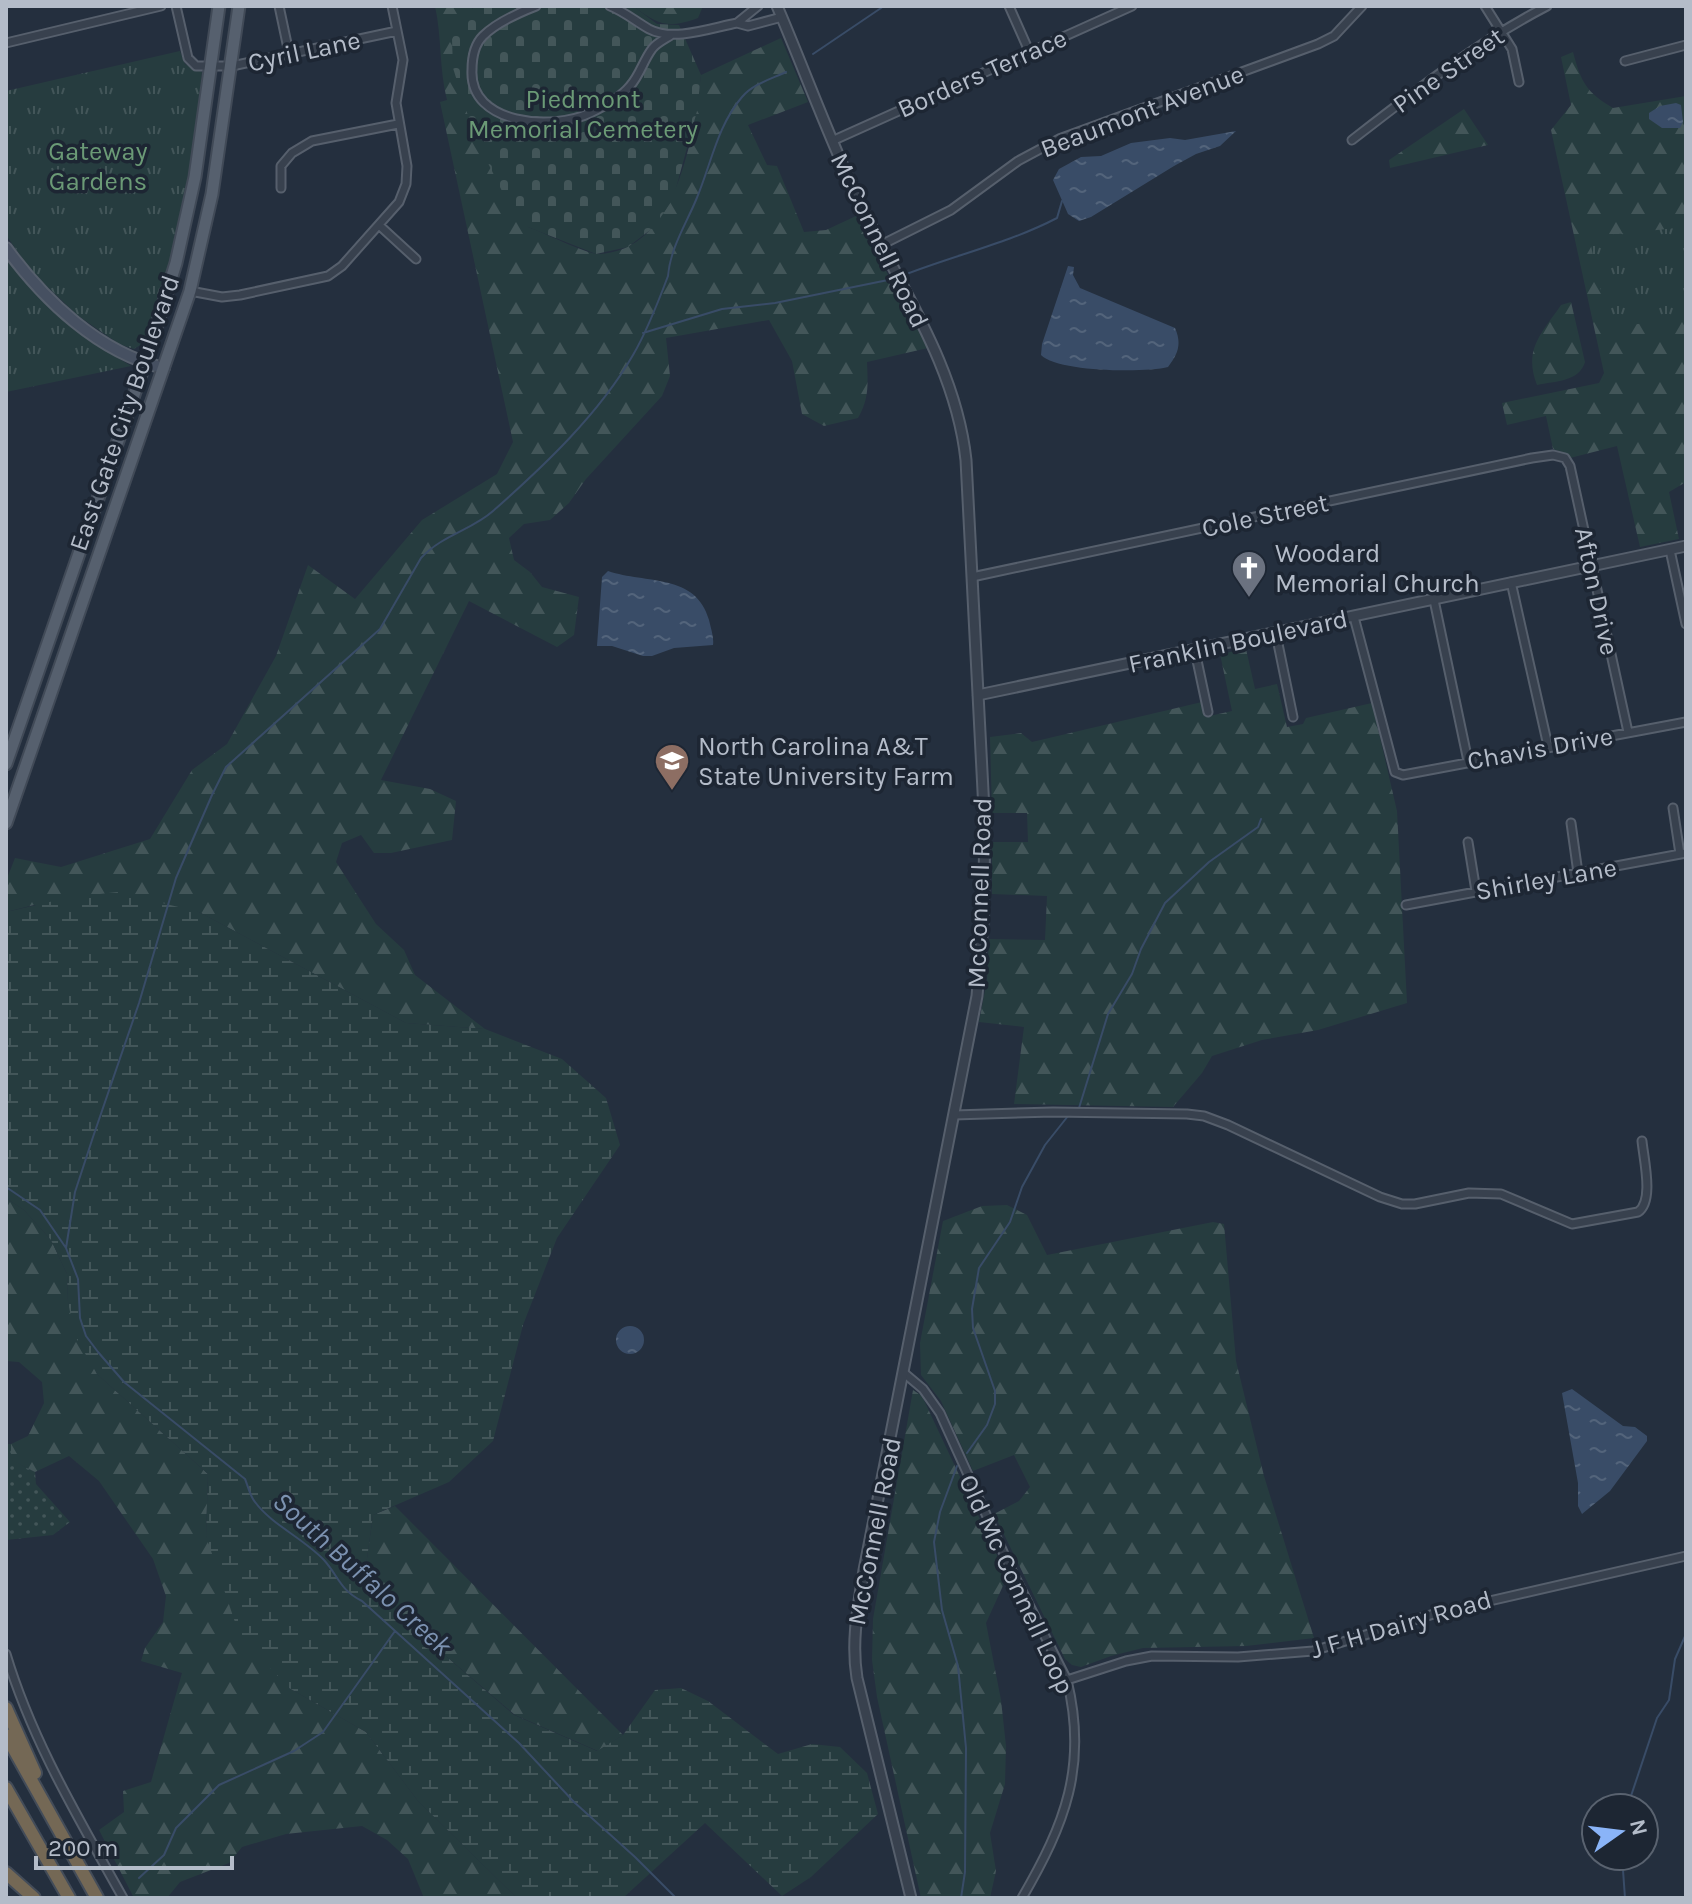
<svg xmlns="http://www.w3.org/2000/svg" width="1692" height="1904" viewBox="0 0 1692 1904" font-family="Karla,sans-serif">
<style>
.grass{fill:url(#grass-dots)}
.forest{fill:url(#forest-firs)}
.wetland{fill:url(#wetland-marsh)}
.cemetery{fill:url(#cemetery-stones)}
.park{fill:url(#park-tufts)}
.water{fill:url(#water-ripples)}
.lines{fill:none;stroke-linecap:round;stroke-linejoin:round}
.stream{stroke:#394c67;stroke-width:2}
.minor-casing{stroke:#565f6c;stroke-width:11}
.tertiary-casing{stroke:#565f6c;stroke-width:13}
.secondary-casing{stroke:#565f6c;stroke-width:14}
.primary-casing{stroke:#414a57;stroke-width:15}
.motorway-casing{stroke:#434c59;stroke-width:16}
.minor{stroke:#38414e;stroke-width:7}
.tertiary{stroke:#38414e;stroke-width:9}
.secondary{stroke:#465061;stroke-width:10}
.primary{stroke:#56606e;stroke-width:11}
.motorway{stroke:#746855;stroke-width:12}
.labels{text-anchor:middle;stroke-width:7;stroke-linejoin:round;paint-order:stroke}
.street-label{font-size:26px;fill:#b4bcc9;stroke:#1d2633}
.park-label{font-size:26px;fill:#6b9a76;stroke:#1d2633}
.poi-label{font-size:26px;fill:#b4bcc9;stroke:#1d2633;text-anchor:start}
.water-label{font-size:28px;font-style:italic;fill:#7c92b1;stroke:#1d2633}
</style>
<defs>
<pattern id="grass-dots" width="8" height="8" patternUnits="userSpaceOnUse" patternTransform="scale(2)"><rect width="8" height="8" fill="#263c3f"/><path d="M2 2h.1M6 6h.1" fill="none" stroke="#435659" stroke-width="1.8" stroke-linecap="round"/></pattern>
<pattern id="forest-firs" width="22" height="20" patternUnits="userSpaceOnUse" patternTransform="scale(2)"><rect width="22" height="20" fill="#263c3f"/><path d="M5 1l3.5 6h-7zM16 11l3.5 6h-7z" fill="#435659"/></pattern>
<pattern id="wetland-marsh" width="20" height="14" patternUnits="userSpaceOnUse" patternTransform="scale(2)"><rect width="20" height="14" fill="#263c3f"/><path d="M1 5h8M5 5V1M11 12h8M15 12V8" fill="none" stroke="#435659"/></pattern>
<pattern id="cemetery-stones" width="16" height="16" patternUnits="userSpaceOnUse" patternTransform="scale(2)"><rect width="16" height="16" fill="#263c3f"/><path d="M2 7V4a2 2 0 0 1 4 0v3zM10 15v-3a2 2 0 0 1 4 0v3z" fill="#435659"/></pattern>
<pattern id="park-tufts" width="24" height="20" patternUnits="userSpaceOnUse" patternTransform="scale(2)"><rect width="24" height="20" fill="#263c3f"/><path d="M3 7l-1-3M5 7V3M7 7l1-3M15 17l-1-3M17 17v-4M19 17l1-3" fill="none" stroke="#435659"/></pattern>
<pattern id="water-ripples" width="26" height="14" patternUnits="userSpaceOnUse" patternTransform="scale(2)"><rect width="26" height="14" fill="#394c67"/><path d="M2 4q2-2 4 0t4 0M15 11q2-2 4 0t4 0" fill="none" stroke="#53647b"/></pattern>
</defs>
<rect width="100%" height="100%" fill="#242f3e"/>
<!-- grass -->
<path class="grass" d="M 6,1444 L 11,1444 L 12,1460 L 35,1472 L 36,1484 L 70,1522 L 53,1535 L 6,1540 Z"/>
<!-- forest -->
<path class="forest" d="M 435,6 L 475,6 L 472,8 L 528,227 C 542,232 587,254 598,254 C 677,252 694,135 701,75 L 781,38 L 808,102 L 748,125 L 767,165 L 777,166 L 804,232 L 826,230 L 856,216 L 928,348 L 867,362 C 868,385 869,399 858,418 L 824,426 L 802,414 L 792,361 L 769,320 L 666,338 L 670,376 L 662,396 L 586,479 L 569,503 L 550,520 L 524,524 L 509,538 L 514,560 L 530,572 L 542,587 L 579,597 L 574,635 L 557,647 L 469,601 L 381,780 L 430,789 L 456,801 L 452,840 L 391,853 L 374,853 L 361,835 L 342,843 L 336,862 L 376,924 L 404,950 L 415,975 L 485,1029 L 406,1023 L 199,912 L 34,905 L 6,912 L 6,881 L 15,858 L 61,867 L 150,839 L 192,770 L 227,744 L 276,656 L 308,565 L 355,599 L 422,520 L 497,474 L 513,442 L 440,102 L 447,100 C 439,69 442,37 435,6 Z
M 633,6 L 703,6 L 698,18 C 667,29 659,25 633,6 Z
M 1573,52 C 1581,82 1586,92 1613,108 L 1686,96 L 1686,482 L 1669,492 L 1679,539 L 1640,547 L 1617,446 L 1570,458 L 1565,453 L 1553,449 L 1546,416 L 1507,425 L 1502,403 L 1599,383 L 1604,373 L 1551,130 L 1571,105 L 1561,57 Z
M 1464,109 L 1488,145 L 1390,168 L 1389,160 Z
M 1571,302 L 1585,362 C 1579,382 1555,381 1537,385 C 1523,349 1542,333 1561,305 Z
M 1246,649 L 1255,689 L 1277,684 L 1287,727 L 1303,724 L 1306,718 L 1372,703 L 1397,811 L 1407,1003 L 1318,1030 L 1262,1040 L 1212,1056 L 1202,1073 L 1173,1107 L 1014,1104 L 1024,1027 L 979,1022 L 987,980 L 989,939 L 1045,940 L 1047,896 L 992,894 L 992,842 L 1028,842 L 1027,813 L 992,813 L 990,737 L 1021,733 L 1032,742 L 1202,702 L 1205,717 L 1232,711 L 1220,654 Z
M 6,1198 L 24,1210 L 51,1240 L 67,1274 L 68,1302 L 97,1374 L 208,1474 L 206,1536 L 289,1688 L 366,1732 L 418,1801 L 517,1898 L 424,1898 L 408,1859 L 387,1840 L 362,1826 L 286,1834 L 242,1847 L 229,1863 L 180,1882 L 167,1898 L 134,1898 L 99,1830 L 124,1812 L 123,1791 L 151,1782 L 182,1673 L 141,1661 L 145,1648 L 163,1622 L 166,1596 L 153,1559 L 99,1481 L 69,1456 L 35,1472 L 11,1460 L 11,1444 L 28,1436 L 44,1403 L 42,1382 L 19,1362 L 6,1361 Z
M 1007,1205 L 1027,1215 L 1047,1255 L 1213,1222 L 1224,1224 L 1236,1361 L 1264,1476 L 1314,1638 L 1246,1646 L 1143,1648 L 1111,1656 L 1081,1667 L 1072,1665 L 1065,1659 L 994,1514 L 1019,1501 L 1030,1487 L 1014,1455 L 973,1471 L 941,1401 L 921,1375 L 920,1343 L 943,1221 L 982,1206 Z
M 913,1390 L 922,1396 L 1007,1577 L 986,1623 L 1001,1700 L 1006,1746 L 1005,1784 L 990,1833 L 996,1871 L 990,1898 L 921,1898 L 877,1697 L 872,1660 L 873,1619 Z
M 395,1506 L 623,1735 L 598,1751 L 515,1715 L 426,1639 L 365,1573 L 373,1515 Z"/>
<!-- wetland -->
<path class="wetland" d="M 117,892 L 199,912 L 406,1023 L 485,1029 L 562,1059 L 606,1098 L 620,1145 L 557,1238 L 523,1325 L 493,1441 L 449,1482 L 373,1515 L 365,1573 L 426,1639 L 514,1715 L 597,1751 L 623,1735 L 655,1690 L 681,1688 L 708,1701 L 778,1754 L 812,1744 L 840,1747 L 867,1773 L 878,1814 L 811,1877 L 782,1896 L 705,1823 L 623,1898 L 517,1898 L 418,1801 L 366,1732 L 289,1688 L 239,1634 L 206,1536 L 208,1474 L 97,1374 L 75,1336 L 68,1302 L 67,1274 L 51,1240 L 24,1210 L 6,1198 L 6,912 L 67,898 Z"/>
<!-- cemetery -->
<path class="cemetery" d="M 475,6 L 633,6 L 657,24 L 679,25 L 701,75 L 697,111 L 673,199 L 654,227 L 628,247 L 596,254 L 528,227 L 508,203 L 474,135 L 453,68 L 452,39 L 460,21 Z"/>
<!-- park -->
<path class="park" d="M 180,51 L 185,64 L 202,72 L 192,170 L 162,302 L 145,342 L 134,349 L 119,344 L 77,315 L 31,271 L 6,235 L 6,91 Z
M 1686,227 L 1686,319 L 1609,327 L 1589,237 Z
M 6,257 C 40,304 82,336 131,366 L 6,392 Z"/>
<!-- water -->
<path class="water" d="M 1676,103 L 1681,105 L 1683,122 L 1680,128 L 1662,128 L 1649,119 L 1649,113 L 1660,106 Z
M 1236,131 L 1220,146 L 1196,154 L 1174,166 L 1091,217 L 1079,221 L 1068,214 L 1053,180 L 1059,169 L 1081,157 L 1101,156 L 1131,143 L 1170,138 L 1185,140 Z
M 1068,266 L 1074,267 L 1073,275 L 1080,288 L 1175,328 C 1182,344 1178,354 1168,367 C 1145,373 1057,372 1041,355 L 1042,344 Z
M 608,571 C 646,584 696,573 709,620 C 711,629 714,637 713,645 L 674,648 L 652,656 L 643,656 L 612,646 L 597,646 L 602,577 Z
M616 1340a14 14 0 1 1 28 0a14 14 0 1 1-28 0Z
M 1572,1389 L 1623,1426 L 1635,1427 L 1647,1436 L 1647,1441 L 1610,1491 L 1582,1514 L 1578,1506 L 1578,1483 L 1562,1393 Z"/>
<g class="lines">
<!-- stream -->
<path class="stream" d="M 813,54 L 884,6
M 904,275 C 955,255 1009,243 1057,218 L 1062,201
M 643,333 L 722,309 L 775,303 L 888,280
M 1079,1108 L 1108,1014 L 1132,974 L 1141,949 L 1165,903 L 1209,862 L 1258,827 L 1261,819
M 6,1187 L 40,1210 L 66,1248 L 78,1279 L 80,1318 L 86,1336 L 98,1352 L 124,1382 L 245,1479 C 248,1486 250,1496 255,1502 C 272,1525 303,1538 324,1560 C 339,1577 340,1590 362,1601 L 519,1743 L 574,1802 L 635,1857 L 676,1898
M 66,1248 L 75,1192 L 93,1137 L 139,1003 L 176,878 L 212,795 L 226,767 L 380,629 L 421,558 C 442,535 472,530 493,511 C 544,466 599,414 633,355 C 646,333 659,300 668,276 C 670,249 686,224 696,200 C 711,165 717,126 742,97 C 753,84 771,79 786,72
M 967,1453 L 987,1425 L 995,1404 L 995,1391 L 973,1328 L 972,1309 L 979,1268 L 1010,1222 L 1022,1187 L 1045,1145 L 1068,1116
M 957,1466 L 940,1512 L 934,1542 L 942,1610 L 958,1666 L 966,1748 L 965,1872 L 961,1898
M 1627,1808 L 1657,1718 L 1669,1700 L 1675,1659 L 1686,1634
M 1622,1856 L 1625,1898
M 139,1878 L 164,1855 L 176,1828 L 219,1785 L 294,1751 L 323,1732 L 395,1631"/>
<defs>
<path id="minor" d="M 176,6 L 188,58 L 196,66 L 232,66 L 397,31
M 279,6 L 289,53
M 536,6 C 518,13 497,22 483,36 C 474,45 472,58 472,70 C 469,125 553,131 590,113 C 603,107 620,98 630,86 C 640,75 643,61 652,49 C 656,43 665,39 671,35
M 610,6 C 625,12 635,21 649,29 C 673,42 711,28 737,23 L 748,26 L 782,17
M 1009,6 L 1029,51
M 1485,6 L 1512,49 L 1519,82
M 737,23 L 758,6
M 6,43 L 161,6
M 1625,61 L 1686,45
M 1352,140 C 1415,91 1476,43 1547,6
M 832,141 L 1132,6
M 281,188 L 281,166 L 292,153 L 312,141 L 398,124
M 380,226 L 416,259
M 881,245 L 951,210 L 1018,161 L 1059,139 L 1318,44 L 1334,36 L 1362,6
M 190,291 L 222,297 L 240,295 L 328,276 L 342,266 L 399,202 L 406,184 L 407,166 L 396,103 L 403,60 L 392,6
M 1670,550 L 1686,624
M 972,577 L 1532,458 L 1553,455 L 1565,458 L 1570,466 L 1628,732
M 1511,582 L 1548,746
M 1434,600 L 1468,761
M 1354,617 L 1395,772 L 1403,775 L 1686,722
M 1276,634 L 1293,717
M 1195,651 L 1208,712
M 1673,808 L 1680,854
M 1571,823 L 1578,873
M 1468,842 L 1476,891
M 1406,905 L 1686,853
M 954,1115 L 1053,1112 L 1187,1114 L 1204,1116 L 1228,1125 L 1380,1197 L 1402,1204 L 1415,1204 L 1469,1193 L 1501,1194 L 1572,1224 L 1638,1212 C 1654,1201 1644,1161 1642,1141
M 904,1373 L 923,1389 L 940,1413 L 1009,1565 L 1067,1680 C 1088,1766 1065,1824 1022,1898
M 6,1654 C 32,1741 79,1819 123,1898
M 1067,1680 L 1126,1661 L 1152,1656 L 1238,1657 L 1313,1651 L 1437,1613 L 1686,1556"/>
<path id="tertiary" d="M 777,6 C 805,71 829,139 860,203 C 900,287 956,366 966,460 L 985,830 L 983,923 L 977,996 L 864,1570 C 858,1607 851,1641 857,1678 L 911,1898
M 978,695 L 1686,546"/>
<path id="secondary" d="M 6,248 C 44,300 99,353 164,368"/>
<path id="primary" d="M 6,764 L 145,363 L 176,263 L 195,177 L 219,6
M 6,823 L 190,291 L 212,194 L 239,6"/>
<path id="motorway" d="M 6,1708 L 35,1773
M 6,1735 L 97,1898
M 6,1788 L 69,1898
M 6,1873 L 34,1898"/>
</defs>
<!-- minor casing -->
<use href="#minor" class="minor-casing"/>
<!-- tertiary casing -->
<use href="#tertiary" class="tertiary-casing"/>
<!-- secondary casing -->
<use href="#secondary" class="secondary-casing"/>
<!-- primary casing -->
<use href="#primary" class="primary-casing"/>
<!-- motorway casing -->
<use href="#motorway" class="motorway-casing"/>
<!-- minor -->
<use href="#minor" class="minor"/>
<!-- tertiary -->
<use href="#tertiary" class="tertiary"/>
<!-- secondary -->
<use href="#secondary" class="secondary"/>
<!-- primary -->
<use href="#primary" class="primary"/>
<!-- motorway -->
<use href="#motorway" class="motorway"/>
</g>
<!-- icons -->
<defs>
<symbol id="church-pin" viewBox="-11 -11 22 30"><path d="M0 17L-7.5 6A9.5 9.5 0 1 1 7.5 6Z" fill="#6b7280" stroke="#1d2633"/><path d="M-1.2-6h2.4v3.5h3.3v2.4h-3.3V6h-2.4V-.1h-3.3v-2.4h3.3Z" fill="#fff"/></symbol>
<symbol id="university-pin" viewBox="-11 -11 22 30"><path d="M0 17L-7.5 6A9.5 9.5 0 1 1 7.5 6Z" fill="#8d6e63" stroke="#1d2633"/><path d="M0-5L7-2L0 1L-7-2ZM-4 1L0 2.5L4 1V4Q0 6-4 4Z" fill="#fff"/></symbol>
</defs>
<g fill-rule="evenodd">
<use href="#church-pin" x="1229" y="548" width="40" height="54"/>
<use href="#university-pin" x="652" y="741" width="40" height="54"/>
</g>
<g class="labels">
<!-- street labels -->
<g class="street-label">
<text transform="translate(304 51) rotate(-12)" y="9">Cyril Lane</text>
<text transform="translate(1448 70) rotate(-35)" y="9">Pine Street</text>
<text transform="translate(982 73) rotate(-24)" y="9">Borders Terrace</text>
<text transform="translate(1142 111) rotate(-21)" y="9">Beaumont Avenue</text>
<text transform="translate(880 240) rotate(64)" y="9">McConnell Road</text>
<text transform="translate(124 413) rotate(-71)" y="9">East Gate City Boulevard</text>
<text transform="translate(1265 515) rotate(-12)" y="9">Cole Street</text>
<text transform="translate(1597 591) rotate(78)" y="9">Afton Drive</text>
<text transform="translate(1238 641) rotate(-12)" y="9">Franklin Boulevard</text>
<text transform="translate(1540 748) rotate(-10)" y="9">Chavis Drive</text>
<text transform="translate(1546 879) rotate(-10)" y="9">Shirley Lane</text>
<text transform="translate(979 893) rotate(-88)" y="9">McConnell Road</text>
<text transform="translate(874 1531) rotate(-79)" y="9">McConnell Road</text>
<text transform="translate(1017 1584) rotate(65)" y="9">Old Mc Connell Loop</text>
<text transform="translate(1401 1624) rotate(-16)" y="9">J F H Dairy Road</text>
</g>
<!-- park labels -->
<g class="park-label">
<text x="583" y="108">Piedmont<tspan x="583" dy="30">Memorial Cemetery</tspan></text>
<text x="98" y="160">Gateway<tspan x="98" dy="30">Gardens</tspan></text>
</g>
<!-- poi labels -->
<g class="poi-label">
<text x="1275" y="562">Woodard<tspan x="1275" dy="30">Memorial Church</tspan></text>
<text x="698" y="755">North Carolina A&amp;T<tspan x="698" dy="30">State University Farm</tspan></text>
</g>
<!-- water labels -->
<g class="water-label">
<text transform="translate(363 1573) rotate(42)" y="10">South Buffalo Creek</text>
</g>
</g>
<!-- border -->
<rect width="1692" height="1904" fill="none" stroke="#b4bcc9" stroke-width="16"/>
<!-- north arrow -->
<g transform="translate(1620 1832) rotate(76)"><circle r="38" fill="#1d2633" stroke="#59626f" stroke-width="2"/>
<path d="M0-6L14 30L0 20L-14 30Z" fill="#8ab4f8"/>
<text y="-12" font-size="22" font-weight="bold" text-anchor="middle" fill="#b4bcc9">N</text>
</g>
<!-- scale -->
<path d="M36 1856v12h196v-12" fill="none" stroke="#b4bcc9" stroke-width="4"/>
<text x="48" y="1856" font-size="24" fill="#b4bcc9" stroke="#1d2633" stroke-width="6" paint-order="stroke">200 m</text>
</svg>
